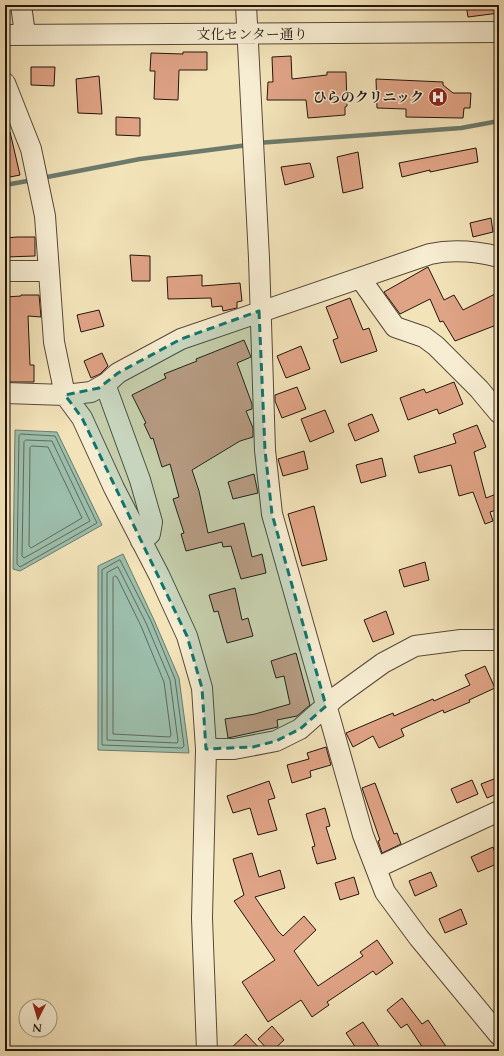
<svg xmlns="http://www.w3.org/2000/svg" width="504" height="1056" viewBox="0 0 504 1056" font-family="Cardo,'Noto Serif JP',serif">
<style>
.water{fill:#9cbeab;stroke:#6c7a6c}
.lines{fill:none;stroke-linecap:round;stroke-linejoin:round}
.shore{stroke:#606a5c;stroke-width:1}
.stream{stroke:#6c7a6c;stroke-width:4.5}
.building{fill:#dfa385;stroke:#23150d}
.minor-casing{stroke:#574838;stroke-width:22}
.minor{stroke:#f7edd2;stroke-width:20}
.marked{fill:#0f766e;fill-opacity:0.2;stroke:#0f766e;stroke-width:3;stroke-dasharray:8 5;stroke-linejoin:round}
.labels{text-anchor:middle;stroke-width:3;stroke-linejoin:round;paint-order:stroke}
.street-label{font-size:14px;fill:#23150d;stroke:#f7edd2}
.poi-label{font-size:14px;font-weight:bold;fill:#23150d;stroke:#f7edd2;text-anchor:end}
</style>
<rect width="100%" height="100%" fill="#f3e3b9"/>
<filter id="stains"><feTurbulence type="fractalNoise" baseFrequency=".005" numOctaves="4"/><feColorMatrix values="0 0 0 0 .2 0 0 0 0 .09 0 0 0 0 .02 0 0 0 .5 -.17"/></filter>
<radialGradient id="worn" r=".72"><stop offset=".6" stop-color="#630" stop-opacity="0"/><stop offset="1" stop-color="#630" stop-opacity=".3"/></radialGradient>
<!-- water -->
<path class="water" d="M 15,430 L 57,432 L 102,525 L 20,571 L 13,569 Z
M 123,554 L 154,620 L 179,678 L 189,753 L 98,750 L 98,566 Z"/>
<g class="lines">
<!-- shore -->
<path class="shore" d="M 21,434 L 55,436 L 97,523 L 20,567 L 17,564 L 19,436 Z
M 26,440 L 52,441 L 90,521 L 24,558 L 22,556 L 24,442 Z
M 32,446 L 48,447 L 82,518 L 31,548 L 29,546 L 30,448 Z
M 120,560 L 151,621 L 175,679 L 184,746 L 182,748 L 102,745 L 102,570 Z
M 118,567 L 146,623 L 170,680 L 178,741 L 177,743 L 107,740 L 107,573 Z
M 115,576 L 117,577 L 141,626 L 164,682 L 171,735 L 170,737 L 113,734 L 113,578 Z"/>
<!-- stream -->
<path class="stream" d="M 257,143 L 461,128 L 499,121
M 42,178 L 140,159 L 248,145
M 5,185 L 33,180"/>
</g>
<!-- building -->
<path class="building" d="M 466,5 L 499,5 L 499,13 L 468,17 Z
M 183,52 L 207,52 L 207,70 L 179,70 L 178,100 L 154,99 L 155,71 L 150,71 L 151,53 L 183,54 Z
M 291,56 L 292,79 L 327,75 L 327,72 L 346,72 L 347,106 L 345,107 L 345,115 L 308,118 L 306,100 L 267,100 L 268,82 L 273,82 L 272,57 Z
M 31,67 L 55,67 L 54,86 L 31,85 Z
M 99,76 L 102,114 L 78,113 L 76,79 Z
M 376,79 L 443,82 L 443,85 L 453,93 L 471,93 L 470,108 L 464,108 L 463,118 L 406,117 L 406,109 L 377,108 Z
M 116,117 L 140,118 L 140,136 L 116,135 Z
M 10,132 L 20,175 L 5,178 L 5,133 Z
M 476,148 L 478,162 L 430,172 L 430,170 L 402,177 L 399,163 Z
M 358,152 L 363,188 L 343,193 L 337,157 Z
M 310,163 L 314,177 L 285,185 L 281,167 Z
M 491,218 L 493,232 L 473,237 L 470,223 Z
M 17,237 L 35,237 L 35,256 L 5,257 L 5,238 Z
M 130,255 L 150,256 L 150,281 L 132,281 Z
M 428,267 L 444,300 L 454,295 L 463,310 L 499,292 L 499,324 L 455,341 L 443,321 L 440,322 L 430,299 L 400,314 L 384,292 Z
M 202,275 L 202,286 L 240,283 L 242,301 L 237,302 L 237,308 L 223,311 L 222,306 L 212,307 L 211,298 L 168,299 L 167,277 Z
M 21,295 L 39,295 L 41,317 L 28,316 L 30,365 L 34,365 L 34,382 L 5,382 L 5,297 L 21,296 Z
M 350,298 L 363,330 L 369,328 L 377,351 L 341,363 L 333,340 L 338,338 L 326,307 Z
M 99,310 L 104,326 L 81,332 L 77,315 Z
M 244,340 L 251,357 L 237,363 L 252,404 L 252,409 L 246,411 L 253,428 L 253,437 L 240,441 L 192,470 L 199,491 L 208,533 L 244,523 L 252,557 L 262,554 L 266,573 L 241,579 L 231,546 L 223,547 L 222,542 L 186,551 L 181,534 L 184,533 L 173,499 L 179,497 L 170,464 L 162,467 L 153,438 L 151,439 L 144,424 L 146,423 L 132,395 L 166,378 L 164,374 L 197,361 L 196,359 Z
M 301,346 L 310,369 L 286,378 L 277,356 Z
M 102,353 L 108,366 L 100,374 L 91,378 L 84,361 Z
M 454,382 L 463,404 L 439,414 L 437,409 L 408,420 L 400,398 L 424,389 L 426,393 Z
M 297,387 L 306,409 L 282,418 L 275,401 L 275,395 Z
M 325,410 L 334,432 L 310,442 L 301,419 Z
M 372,414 L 379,431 L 355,441 L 348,424 Z
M 477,425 L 486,447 L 474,452 L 486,498 L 499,493 L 499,509 L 490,512 L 493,521 L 485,524 L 473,492 L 459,496 L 451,465 L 419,473 L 414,456 L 456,443 L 453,434 Z
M 304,451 L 308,469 L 283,476 L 278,459 Z
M 382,458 L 386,476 L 361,483 L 356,465 Z
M 254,474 L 258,493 L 233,499 L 228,482 Z
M 314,506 L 327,560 L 302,566 L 288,514 Z
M 425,562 L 429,580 L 404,587 L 399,570 Z
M 235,588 L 242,620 L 248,618 L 253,636 L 227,643 L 218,611 L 214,612 L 209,595 Z
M 386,611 L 394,634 L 373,642 L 364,620 Z
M 296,653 L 310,705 L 297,716 L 277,720 L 278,727 L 228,738 L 225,719 L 255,714 L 290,704 L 284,676 L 276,678 L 271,661 Z
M 485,666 L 495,688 L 469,700 L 470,702 L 444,713 L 443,710 L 401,729 L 404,736 L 379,748 L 373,736 L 353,747 L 346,733 L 393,713 L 394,716 L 433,699 L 434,701 L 470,685 L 465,675 Z
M 326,747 L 331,765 L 310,771 L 311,777 L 292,783 L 287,765 L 309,759 L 307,753 Z
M 499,777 L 499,793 L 487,798 L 481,784 Z
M 472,780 L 478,794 L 457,803 L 451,789 Z
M 269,781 L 275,798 L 268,800 L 277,830 L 258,835 L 250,808 L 233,813 L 227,796 Z
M 375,783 L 394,834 L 397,833 L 401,844 L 382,853 L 378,841 L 380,840 L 362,788 Z
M 325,808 L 330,826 L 326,827 L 336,859 L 317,864 L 312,847 L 315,846 L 306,814 Z
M 493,847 L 499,863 L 478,872 L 471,857 Z
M 252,853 L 259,877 L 280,870 L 285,888 L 255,897 L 278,931 L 283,936 L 304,916 L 316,930 L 294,951 L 318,986 L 363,956 L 360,952 L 377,940 L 393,963 L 376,975 L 373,971 L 327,1002 L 329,1005 L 312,1017 L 301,1000 L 268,1022 L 242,982 L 275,960 L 234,901 L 244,895 L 233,859 Z
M 431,872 L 437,886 L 415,896 L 409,881 Z
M 354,877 L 359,894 L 340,900 L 335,883 Z
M 461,909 L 467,924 L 445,933 L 439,919 Z
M 402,998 L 422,1024 L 428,1020 L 449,1051 L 425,1051 L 407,1024 L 401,1028 L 387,1010 Z
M 363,1022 L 382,1051 L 358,1051 L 346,1033 Z
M 272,1026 L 284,1040 L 272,1051 L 269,1051 L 258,1039 Z
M 246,1034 L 262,1051 L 228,1051 Z"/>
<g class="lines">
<defs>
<path id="minor" d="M 21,5 L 25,34
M 246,5 L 259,258 L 265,450 L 272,514 L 363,835 L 385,892 L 419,938 L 499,1035
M 5,35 L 499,32
M 5,83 L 31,149 L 45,216 L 54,342 L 65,395 L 82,418 L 114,488 L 159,575 L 187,636 L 202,688 L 206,749 L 202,918 L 207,1051
M 5,271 L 49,271
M 360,278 L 395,327 L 424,337 L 436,346 L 479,389 L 499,413
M 105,384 L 140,480 L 152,522 L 150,534 L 141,541
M 5,393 L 65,395 L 91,392 L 107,383 L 118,373 L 181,339 L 430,254 C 454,249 475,251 499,257
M 206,749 L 234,749 L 276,741 L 300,729 L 336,697 L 383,663 L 415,646 L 461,640 L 499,640
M 376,868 L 499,811"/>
</defs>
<!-- minor casing -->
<use href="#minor" class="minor-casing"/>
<!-- minor -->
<use href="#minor" class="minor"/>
</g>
<!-- marked area -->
<path class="marked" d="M 259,311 L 265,450 L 272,514 L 326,706 L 300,729 L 276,741 L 253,747 L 206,749 L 202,688 L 187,636 L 82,418 L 65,395 L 99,388 L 118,373 L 181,339 Z"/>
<!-- icons -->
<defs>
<symbol id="hospital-disc" viewBox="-11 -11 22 22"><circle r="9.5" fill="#8f2418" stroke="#f7edd2"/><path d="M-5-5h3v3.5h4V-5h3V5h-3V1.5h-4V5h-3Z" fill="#fff"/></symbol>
</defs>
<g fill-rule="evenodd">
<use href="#hospital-disc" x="427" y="86" width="22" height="22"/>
</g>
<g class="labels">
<!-- street labels -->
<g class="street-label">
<text x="252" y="39">文化センター通り</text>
</g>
<!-- poi labels -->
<g class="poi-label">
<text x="424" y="102">ひらのクリニック</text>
</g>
</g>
<!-- margin -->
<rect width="504" height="1056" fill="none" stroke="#f3e3b9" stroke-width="20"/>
<rect x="6" y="6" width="492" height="1044" fill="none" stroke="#23150d" stroke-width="2"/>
<rect x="10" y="10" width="484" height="1036" fill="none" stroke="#23150d"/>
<!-- north arrow -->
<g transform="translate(38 1018) rotate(185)"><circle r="19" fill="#f7edd2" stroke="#a29783"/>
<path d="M0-3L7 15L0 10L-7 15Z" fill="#8f2418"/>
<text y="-6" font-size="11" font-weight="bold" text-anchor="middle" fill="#23150d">N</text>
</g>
<rect width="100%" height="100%" filter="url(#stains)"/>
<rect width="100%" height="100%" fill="url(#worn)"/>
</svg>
